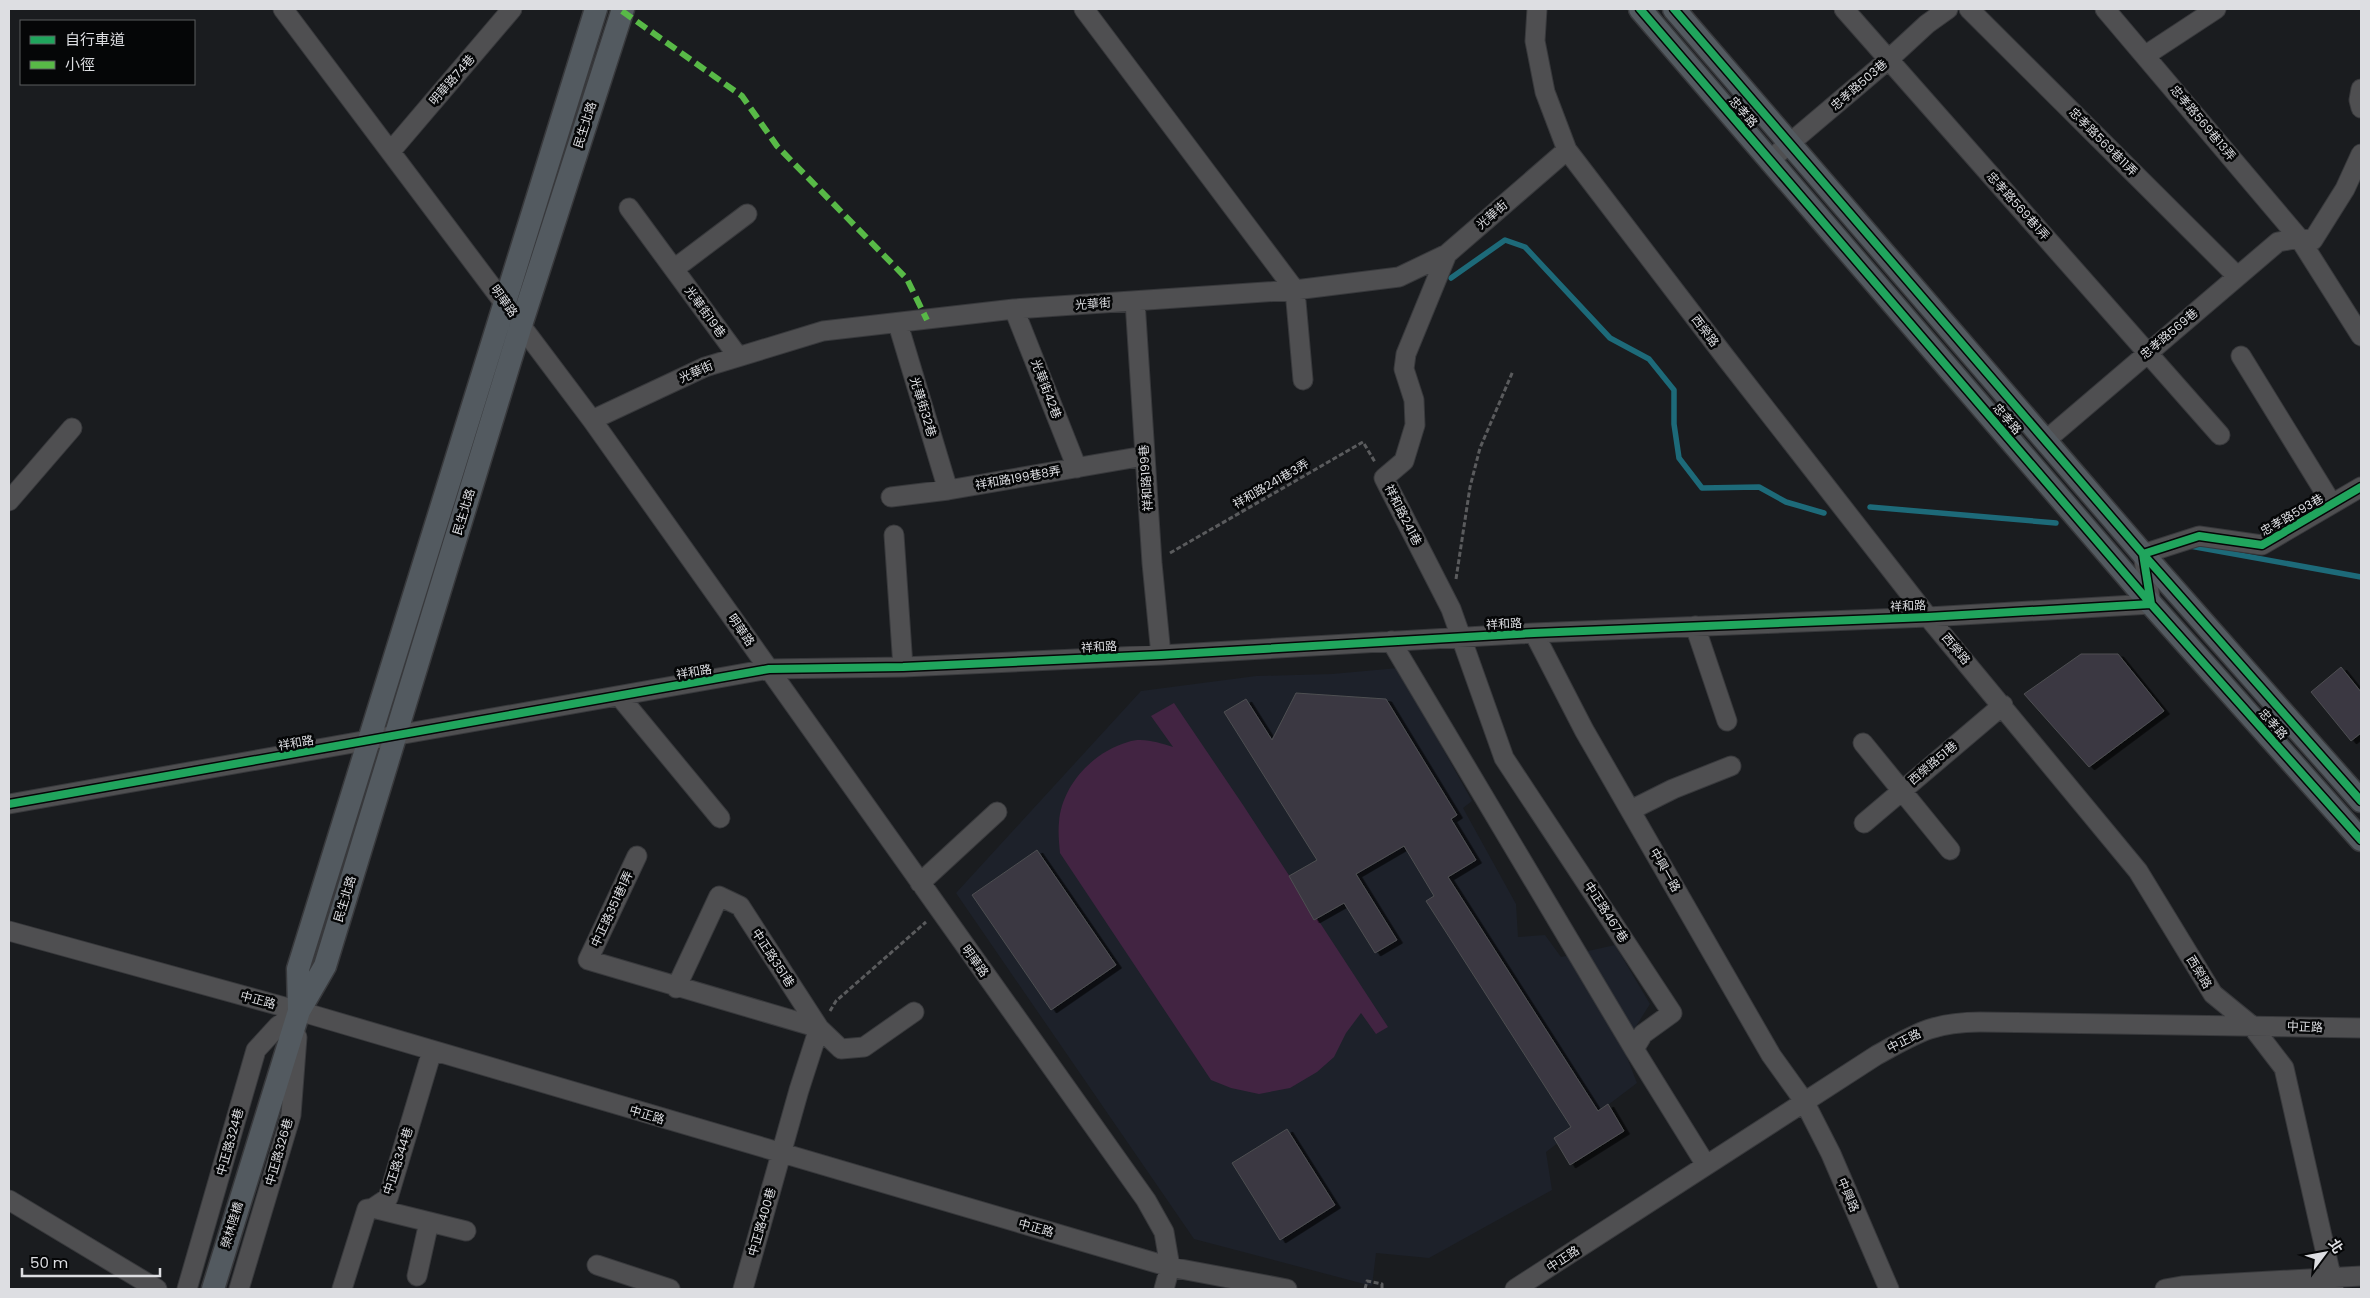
<svg xmlns="http://www.w3.org/2000/svg" width="2370" height="1298" viewBox="0 0 2370 1298" font-family="Poppins,'Noto Sans TC',sans-serif">
<style>
.built{fill:#1d212a}
.green{fill:#422442}
.lines{fill:none;stroke-linecap:round;stroke-linejoin:round}
.stream{stroke:#1d6a79;stroke-width:5.5}
.building{fill:#3b3842;stroke:#4e4f52;filter:url(#shadow)}
.minor-casing{stroke:#38393c;stroke-width:21}
.major-casing{stroke:#38393c;stroke-width:25}
.path{stroke:#5a5b5d;stroke-width:3;stroke-dasharray:5 2.5;stroke-linecap:butt}
.minor{stroke:#4f4f51;stroke-width:19}
.major{stroke:#535a60;stroke-width:22}
.quiet{stroke:#58b947;stroke-width:6;stroke-dasharray:12 6;stroke-linecap:butt}
.cycleway-casing{stroke:#050607;stroke-width:11}
.cycleway{stroke:#20a55d;stroke-width:8}
.labels{text-anchor:middle;stroke-width:5;stroke-linejoin:round;paint-order:stroke}
.street-label{font-size:12px;fill:#dddee2;stroke:#050607}
</style>
<defs>
<filter id="shadow"><feDropShadow dx="5.5" dy="3" stdDeviation="0" flood-color="#0009"/></filter>
</defs>
<rect width="100%" height="100%" fill="#1a1c1f"/>
<!-- built -->
<path class="built" d="M 1398,668 L 1472,801 L 1463,808 L 1516,904 L 1518,937 L 1545,935 L 1561,957 L 1615,945 L 1650,1004 L 1623,1047 L 1637,1083 L 1546,1152 L 1552,1190 L 1429,1258 L 1376,1253 L 1372,1286 L 1194,1239 L 956,893 L 1141,691 L 1256,676 L 1332,674 Z"/>
<!-- green -->
<path class="green" d="M 1174,703 L 1243,805 L 1388,1027 L 1376,1034 L 1361,1013 L 1346,1033 L 1334,1057 L 1317,1072 L 1290,1088 L 1259,1094 L 1231,1088 L 1211,1080 L 1060,853 C 1059,843 1058,832 1059,822 C 1062,785 1093,752 1128,742 C 1143,737 1159,743 1173,747 L 1151,716 Z"/>
<g class="lines">
<!-- stream -->
<path class="stream" d="M 1451,278 L 1505,240 L 1525,247 L 1610,338 L 1649,359 L 1674,390 L 1674,424 L 1679,458 L 1702,488 L 1759,487 L 1786,502 L 1824,513
M 1870,507 L 2056,523
M 2190,546 L 2361,577"/>
</g>
<!-- building -->
<path class="building" d="M 2081,654 L 2118,654 L 2164,711 L 2089,767 L 2024,694 Z
M 2341,667 L 2361,692 L 2361,733 L 2351,741 L 2311,692 Z
M 1296,693 L 1386,699 L 1457,815 L 1451,819 L 1476,860 L 1448,877 L 1598,1111 L 1608,1104 L 1624,1131 L 1570,1165 L 1554,1138 L 1571,1127 L 1426,901 L 1434,896 L 1404,846 L 1356,874 L 1397,940 L 1375,953 L 1344,903 L 1314,920 L 1289,876 L 1317,860 L 1224,712 L 1246,699 L 1272,740 Z
M 1037,850 L 1116,965 L 1051,1010 L 972,895 Z
M 1287,1129 L 1335,1205 L 1280,1240 L 1232,1163 Z"/>
<g class="lines">
<defs>
<path id="minor" d="M 283,9 L 592,420 L 1146,1200 L 1164,1232 L 1170,1267 L 1164,1289
M 1084,9 L 1295,290 L 1303,380
M 1537,9 L 1535,41 L 1545,92 L 1567,150 L 1726,358 L 1928,617 L 2138,871 L 2213,994 L 2251,1025 L 2284,1068 L 2334,1289
M 1844,9 L 2220,435
M 1969,9 L 2237,276
M 2105,9 L 2299,238 L 2361,336
M 2146,55 L 2216,9
M 2361,89 L 2359,100 L 2361,108
M 391,151 L 512,9
M 1770,160 L 1888,60 L 1927,24 L 1948,9
M 629,208 L 737,355
M 1447,254 L 1406,354 L 1404,369 L 1414,400 L 1415,425 L 1404,461 L 1384,478 L 1451,609 L 1504,758 L 1672,1013 L 1643,1034 L 1634,1049 L 1706,1165
M 674,269 L 747,214
M 1135,301 L 1152,563 L 1161,655
M 1014,309 L 1077,468
M 898,324 L 948,490
M 2241,356 L 2332,504
M 592,420 L 705,367 L 823,331 L 1014,309 L 1295,290 L 1399,277 L 1447,254 L 1567,150
M 2045,441 L 2278,242 L 2299,238 L 2313,240 L 2345,189 L 2361,154
M 891,497 L 948,490 L 1144,456
M 9,501 L 72,428
M 894,535 L 903,667
M 1695,626 L 1727,721
M 1534,633 L 1584,730 L 1771,1055 L 1804,1101 L 1831,1154 L 1889,1289
M 1391,641 L 1634,1049
M 620,697 L 720,818
M 1863,743 L 1950,850
M 9,804 L 769,669 L 903,667 L 1161,655 L 1534,633 L 1928,617 L 2151,604 L 2143,554 L 2199,536 L 2262,545 L 2361,487
M 1631,810 L 1673,789 L 1731,766
M 1864,823 L 2003,705
M 637,856 L 588,960 L 819,1028 L 799,1090 L 743,1289
M 920,883 L 997,812
M 9,931 L 299,1011 L 1170,1267 L 1287,1289
M 676,988 L 719,896 L 740,906 L 819,1028 L 841,1049 L 864,1047 L 914,1012
M 9,1200 L 157,1289
M 373,1208 L 466,1231
M 597,1265 L 670,1289
M 417,1276 L 429,1222
M 187,1289 L 256,1050 L 278,1026 L 299,1011
M 239,1289 L 291,1115 L 297,1037
M 342,1289 L 367,1209 L 373,1208 L 388,1198 L 432,1051
M 1515,1289 L 1877,1055 C 1917,1033 1934,1022 1980,1022 L 2361,1028
M 2165,1289 L 2182,1286 L 2361,1276"/>
<path id="major" d="M 1640,9 L 2151,604 L 2361,840
M 1674,9 L 2143,554 L 2361,801
M 299,1010 L 298,969 L 596,9
M 213,1289 L 299,1011 L 325,966 L 521,325 L 623,9"/>
</defs>
<!-- minor casing -->
<use href="#minor" class="minor-casing"/>
<!-- major casing -->
<use href="#major" class="major-casing"/>
<!-- path -->
<path class="path" d="M 1170,553 L 1363,442 L 1375,462
M 1456,579 L 1470,487 L 1480,448 L 1513,371
M 830,1011 L 836,1001 L 926,922
M 1365,1289 L 1367,1281 L 1382,1284 L 1382,1289"/>
<!-- minor -->
<use href="#minor" class="minor"/>
<!-- major -->
<use href="#major" class="major"/>
<!-- quiet -->
<path class="quiet" d="M 622,11 L 742,96 L 777,146 L 907,279 L 927,320"/>
<defs>
<path id="cycleway" d="M 1640,9 L 2151,604 L 2361,840
M 1674,9 L 2143,554 L 2361,801
M 9,804 L 769,669 L 903,667 L 1161,655 L 1534,633 L 1928,617 L 2151,604 L 2143,554 L 2199,536 L 2262,545 L 2361,487"/>
</defs>
<!-- cycleway casing -->
<use href="#cycleway" class="cycleway-casing"/>
<!-- cycleway -->
<use href="#cycleway" class="cycleway"/>
</g>
<g class="labels">
<!-- street labels -->
<g class="street-label">
<text transform="translate(452 80) rotate(-49)" y="4">明華路74巷</text>
<text transform="translate(1859 85) rotate(-41)" y="4">忠孝路503巷</text>
<text transform="translate(1743 112) rotate(49)" y="4">忠孝路</text>
<text transform="translate(2203 123) rotate(50)" y="4">忠孝路569巷13弄</text>
<text transform="translate(585 125) rotate(-72)" y="4">民生北路</text>
<text transform="translate(2103 142) rotate(45)" y="4">忠孝路569巷11弄</text>
<text transform="translate(2018 206) rotate(48)" y="4">忠孝路569巷1弄</text>
<text transform="translate(1492 215) rotate(-41)" y="4">光華街</text>
<text transform="translate(504 301) rotate(54)" y="4">明華路</text>
<text transform="translate(1093 304) rotate(-4)" y="4">光華街</text>
<text transform="translate(705 312) rotate(54)" y="4">光華街19巷</text>
<text transform="translate(1705 331) rotate(53)" y="4">西榮路</text>
<text transform="translate(2169 334) rotate(-40)" y="4">忠孝路569巷</text>
<text transform="translate(696 372) rotate(-24)" y="4">光華街</text>
<text transform="translate(1046 389) rotate(69)" y="4">光華街42巷</text>
<text transform="translate(923 407) rotate(73)" y="4">光華街32巷</text>
<text transform="translate(2007 419) rotate(49)" y="4">忠孝路</text>
<text transform="translate(1018 478) rotate(-10)" y="4">祥和路199巷8弄</text>
<text transform="translate(1146 478) rotate(-94)" y="4">祥和路199巷</text>
<text transform="translate(1271 484) rotate(-30)" y="4">祥和路241巷3弄</text>
<text transform="translate(464 512) rotate(-73)" y="4">民生北路</text>
<text transform="translate(1403 515) rotate(63)" y="4">祥和路241巷</text>
<text transform="translate(2292 515) rotate(-30)" y="4">忠孝路593巷</text>
<text transform="translate(1908 606) rotate(-2)" y="4">祥和路</text>
<text transform="translate(1504 624) rotate(-3)" y="4">祥和路</text>
<text transform="translate(741 630) rotate(55)" y="4">明華路</text>
<text transform="translate(1099 647) rotate(-3)" y="4">祥和路</text>
<text transform="translate(1956 649) rotate(50)" y="4">西榮路</text>
<text transform="translate(694 672) rotate(-10)" y="4">祥和路</text>
<text transform="translate(2273 724) rotate(48)" y="4">忠孝路</text>
<text transform="translate(296 743) rotate(-10)" y="4">祥和路</text>
<text transform="translate(1933 763) rotate(-40)" y="4">西榮路51巷</text>
<text transform="translate(1665 870) rotate(60)" y="4">中興一路</text>
<text transform="translate(345 899) rotate(-73)" y="4">民生北路</text>
<text transform="translate(612 909) rotate(-65)" y="4">中正路351巷1弄</text>
<text transform="translate(1606 912) rotate(57)" y="4">中正路467巷</text>
<text transform="translate(773 958) rotate(57)" y="4">中正路351巷</text>
<text transform="translate(975 961) rotate(54)" y="4">明華路</text>
<text transform="translate(2199 972) rotate(59)" y="4">西榮路</text>
<text transform="translate(258 1000) rotate(15)" y="4">中正路</text>
<text transform="translate(2305 1027) rotate(2)" y="4">中正路</text>
<text transform="translate(1904 1041) rotate(-27)" y="4">中正路</text>
<text transform="translate(647 1115) rotate(17)" y="4">中正路</text>
<text transform="translate(230 1142) rotate(-74)" y="4">中正路324巷</text>
<text transform="translate(279 1152) rotate(-74)" y="4">中正路326巷</text>
<text transform="translate(398 1161) rotate(-72)" y="4">中正路344巷</text>
<text transform="translate(1848 1195) rotate(67)" y="4">中興路</text>
<text transform="translate(762 1222) rotate(-74)" y="4">中正路400巷</text>
<text transform="translate(232 1225) rotate(-73)" y="4">榮林陸橋</text>
<text transform="translate(1036 1228) rotate(16)" y="4">中正路</text>
<text transform="translate(1563 1259) rotate(-33)" y="4">中正路</text>
</g>
</g>
<!-- border -->
<rect width="2370" height="1298" fill="none" stroke="#dddee2" stroke-width="20"/>
<!-- legend -->
<rect x="20" y="20" width="175" height="65" fill="#050607" stroke="#5b5c5f"/>
<rect x="30" y="36" width="25" height="8" fill="#20a55d" stroke="#5b5c5f"/>
<text x="65" y="45" font-size="15" fill="#dddee2">自行車道</text>
<rect x="30" y="61" width="25" height="8" fill="#58b947" stroke="#5b5c5f"/>
<text x="65" y="70" font-size="15" fill="#dddee2">小徑</text>
<!-- north arrow -->
<g transform="translate(2325 1253) rotate(58)" stroke="#050607" stroke-width="4" paint-order="stroke">
<path d="M0-4L9 19L0 12L-9 19Z" fill="#dddee2"/>
<text y="-8" font-size="14" font-weight="bold" text-anchor="middle" fill="#dddee2">北</text>
</g>
<!-- scale -->
<path d="M22 1268v8h138v-8" fill="none" stroke="#dddee2" stroke-width="2.5"/>
<text x="30" y="1268" font-size="15" fill="#dddee2" stroke="#050607" stroke-width="4" paint-order="stroke">50 m</text>
</svg>
